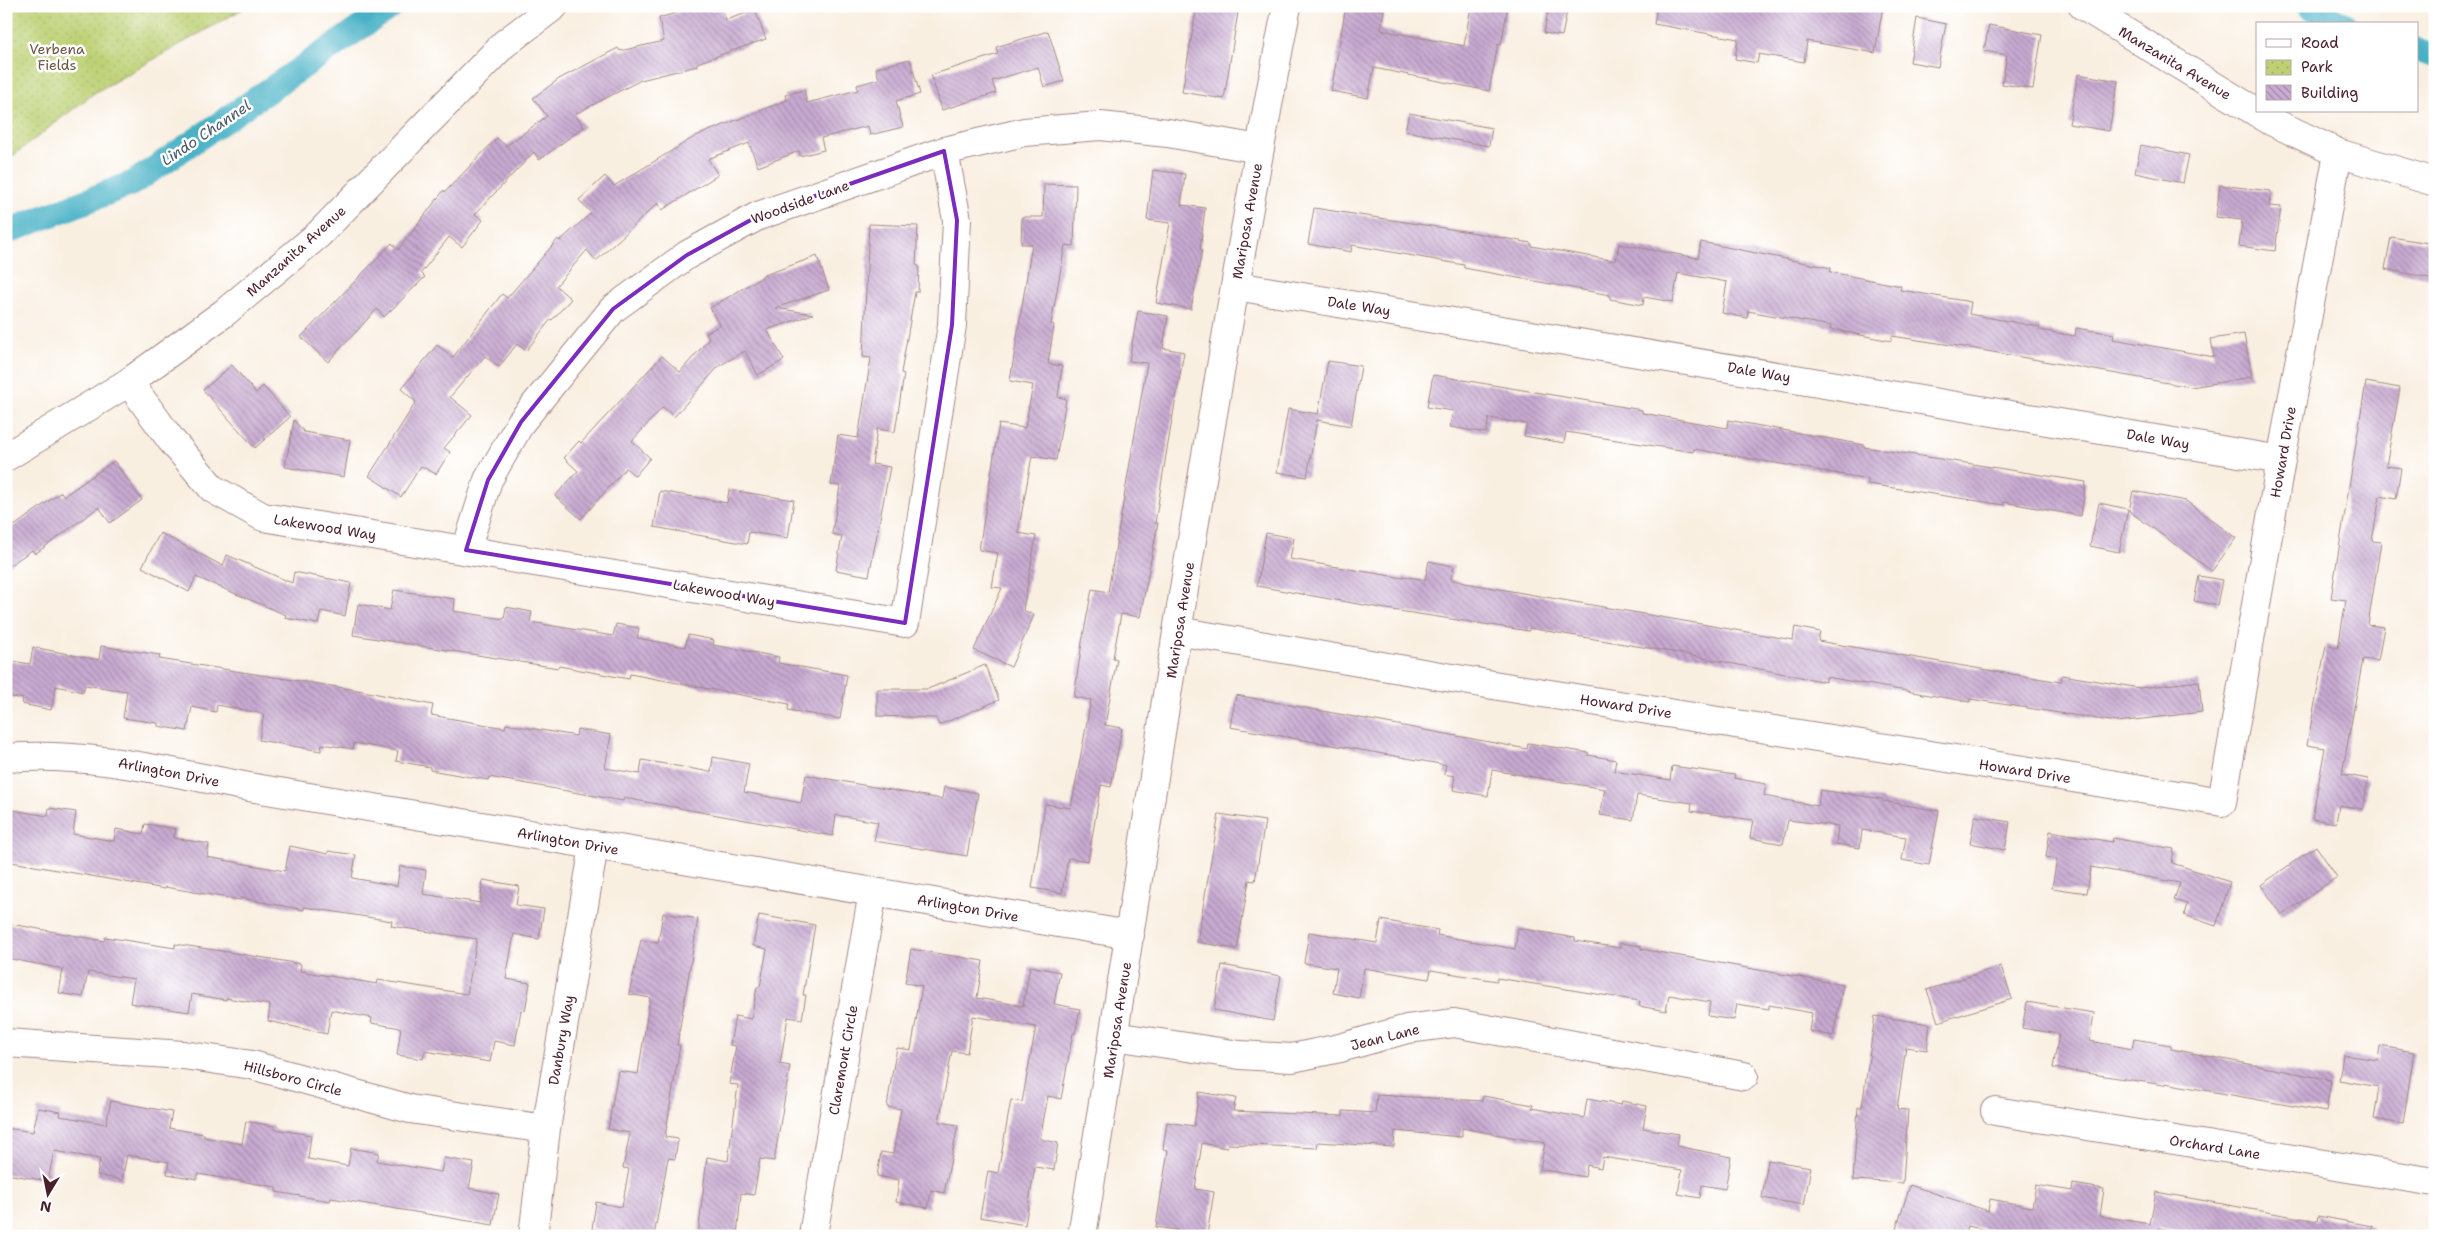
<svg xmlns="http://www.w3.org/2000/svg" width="2441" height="1242" viewBox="0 0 2441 1242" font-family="'Shantell Sans',sans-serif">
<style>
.park{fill:url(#park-dots);stroke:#847850}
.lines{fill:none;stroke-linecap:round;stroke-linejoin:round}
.canal{stroke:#47b1c6;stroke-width:25}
.building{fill:url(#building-back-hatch)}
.minor-casing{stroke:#a28786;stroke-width:30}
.minor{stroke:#fff;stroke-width:28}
.marked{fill:none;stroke:#7b2cbf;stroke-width:4;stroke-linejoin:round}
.labels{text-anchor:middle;stroke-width:5;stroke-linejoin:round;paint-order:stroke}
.park-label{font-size:14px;fill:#6c5441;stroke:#fff}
.street-label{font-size:14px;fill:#4a1f2b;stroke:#fff}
.water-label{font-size:15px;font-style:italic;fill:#495969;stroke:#fff}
</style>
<defs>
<pattern id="park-dots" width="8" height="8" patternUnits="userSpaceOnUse" patternTransform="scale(1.25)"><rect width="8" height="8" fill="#bdd174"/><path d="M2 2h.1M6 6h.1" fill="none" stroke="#a4b365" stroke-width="1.8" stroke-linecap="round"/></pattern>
<pattern id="building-back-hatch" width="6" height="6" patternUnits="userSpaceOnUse" patternTransform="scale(1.25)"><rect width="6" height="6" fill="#c8aad1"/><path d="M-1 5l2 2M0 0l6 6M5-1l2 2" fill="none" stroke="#a48aaa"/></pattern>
</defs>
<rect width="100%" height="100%" fill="#fff"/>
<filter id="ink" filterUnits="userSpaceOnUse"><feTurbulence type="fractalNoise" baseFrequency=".02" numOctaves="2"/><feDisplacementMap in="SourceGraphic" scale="10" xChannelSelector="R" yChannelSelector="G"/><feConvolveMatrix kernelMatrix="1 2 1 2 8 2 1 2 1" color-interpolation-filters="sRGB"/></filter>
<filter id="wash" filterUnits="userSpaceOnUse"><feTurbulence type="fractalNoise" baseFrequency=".0096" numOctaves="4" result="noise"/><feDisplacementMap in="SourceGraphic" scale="20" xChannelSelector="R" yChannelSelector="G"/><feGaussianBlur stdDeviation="1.12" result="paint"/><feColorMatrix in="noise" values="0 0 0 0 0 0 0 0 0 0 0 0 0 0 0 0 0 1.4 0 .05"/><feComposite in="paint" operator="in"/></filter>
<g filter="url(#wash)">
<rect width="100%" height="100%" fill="#f9efe1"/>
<!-- park -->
<path class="park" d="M 6,6 L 248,6 L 94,93 L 6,161 Z"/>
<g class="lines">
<!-- canal -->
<path class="canal" d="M 2309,6 L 2344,24
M 2417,50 L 2435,56
M 6,232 L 133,183 L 392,6"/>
</g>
<g id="blocks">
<!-- building -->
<path class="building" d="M 699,6 L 721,6 L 726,20 L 755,10 L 766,39 L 697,63 L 697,66 L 641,80 L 575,114 L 584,127 L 539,160 L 534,152 L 475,214 L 483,220 L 462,247 L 449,237 L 421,273 L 425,277 L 384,317 L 377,309 L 328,362 L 301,337 L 392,243 L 398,250 L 444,190 L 445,192 L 497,138 L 506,146 L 547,116 L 533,98 L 559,79 L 618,48 L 620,51 L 664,41 L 659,18 Z
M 1197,6 L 1239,6 L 1224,99 L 1182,92 Z
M 1346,6 L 1384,9 L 1381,30 L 1464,46 L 1471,6 L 1508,6 L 1501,45 L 1498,44 L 1489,91 L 1374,68 L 1368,98 L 1331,91 Z
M 1549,6 L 1568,6 L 1562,36 L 1544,33 Z
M 1657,6 L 1883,6 L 1875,53 L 1807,41 L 1804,62 L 1759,54 L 1757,63 L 1735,59 L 1738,39 L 1654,24 Z
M 1917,18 L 1946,24 L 1938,67 L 1910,62 Z
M 1989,25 L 2042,35 L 2033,89 L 2002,84 L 2007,55 L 1984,51 Z
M 1048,31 L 1064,81 L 1044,87 L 1038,67 L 992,81 L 996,93 L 942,110 L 931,75 L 998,54 L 996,47 Z
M 910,59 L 920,94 L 896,101 L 903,127 L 870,135 L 868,126 L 821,138 L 824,150 L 800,156 L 799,151 L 758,167 L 749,143 L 708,159 L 718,175 L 662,210 L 658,203 L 596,261 L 587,250 L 556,286 L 571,299 L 552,320 L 551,319 L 526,351 L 517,344 L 499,367 L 485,356 L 450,397 L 472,415 L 444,448 L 450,452 L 436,474 L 421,466 L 401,497 L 369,476 L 416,402 L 401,389 L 437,345 L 453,357 L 502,294 L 507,298 L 558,239 L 560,241 L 591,213 L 579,200 L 605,176 L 614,186 L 696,136 L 787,100 L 785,95 L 804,90 L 807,103 L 858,90 L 857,85 L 879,79 L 876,68 Z
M 2078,74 L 2118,81 L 2109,131 L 2069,124 Z
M 1409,113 L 1492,128 L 1489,146 L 1405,131 Z
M 2141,145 L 2189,155 L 2183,183 L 2135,173 Z
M 1153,170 L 1185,174 L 1181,205 L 1205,208 L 1200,250 L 1202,250 L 1191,309 L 1156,303 L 1170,223 L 1147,220 Z
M 1044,184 L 1076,185 L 1074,246 L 1065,245 L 1051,324 L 1054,325 L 1048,364 L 1062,366 L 1058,397 L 1066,399 L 1056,460 L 1032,456 L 1018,533 L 1036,536 L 1023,610 L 1034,615 L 1011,667 L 974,650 L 1002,588 L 992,587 L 998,553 L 979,550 L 999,424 L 1025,428 L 1033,385 L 1010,381 L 1032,244 L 1021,244 L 1022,217 L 1043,217 Z
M 2220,185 L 2271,191 L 2269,206 L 2281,207 L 2275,251 L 2239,246 L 2242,220 L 2216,217 Z
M 1314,208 L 1470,232 L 1531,243 L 1531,246 L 1616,261 L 1619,244 L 1698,258 L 1701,242 L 1831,268 L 1830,272 L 1901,286 L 1900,290 L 1971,302 L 1969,314 L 2040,327 L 2039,330 L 2075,336 L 2076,328 L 2114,334 L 2113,339 L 2214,357 L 2211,339 L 2244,334 L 2252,377 L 2191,387 L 1964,347 L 1892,336 L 1891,341 L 1830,329 L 1831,326 L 1748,311 L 1747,318 L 1722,313 L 1727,282 L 1678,273 L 1673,302 L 1644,297 L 1643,305 L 1610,299 L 1610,295 L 1464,268 L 1464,265 L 1352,245 L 1351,252 L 1308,244 Z
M 869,224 L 918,226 L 916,265 L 919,266 L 918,292 L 915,292 L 901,373 L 904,374 L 895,432 L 877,429 L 872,464 L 890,467 L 869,576 L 836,570 L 842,536 L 832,534 L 840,486 L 831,485 L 838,435 L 858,438 L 871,358 L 863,357 Z
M 2391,237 L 2435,244 L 2435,279 L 2385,269 Z
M 817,256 L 829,290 L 775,308 L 813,314 L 767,330 L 784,360 L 758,375 L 745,351 L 719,366 L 674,417 L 663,407 L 632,441 L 650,458 L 635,476 L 626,468 L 581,519 L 555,496 L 578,471 L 564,458 L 579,441 L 581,443 L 662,356 L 680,372 L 709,339 L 706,333 L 720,325 L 710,308 L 762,277 L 762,276 Z
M 1138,311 L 1168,316 L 1163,348 L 1184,352 L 1166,455 L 1155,523 L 1158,523 L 1140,617 L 1121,614 L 1113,658 L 1117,659 L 1105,725 L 1122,728 L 1111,787 L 1101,785 L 1088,861 L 1068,858 L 1062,893 L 1032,888 L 1045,804 L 1071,808 L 1091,700 L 1074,697 L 1082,642 L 1092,589 L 1108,592 L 1147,363 L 1129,361 Z
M 1328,361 L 1361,366 L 1351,426 L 1317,420 L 1307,477 L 1277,472 L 1288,409 L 1318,414 Z
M 232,365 L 256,393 L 263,386 L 290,417 L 255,448 L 203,390 Z
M 1433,375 L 1642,410 L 1642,413 L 1727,428 L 1728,420 L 1864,445 L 1864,447 L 2086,482 L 2081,516 L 2004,502 L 2004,505 L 1868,484 L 1868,479 L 1694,449 L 1693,452 L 1566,432 L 1564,443 L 1524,436 L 1527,424 L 1489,418 L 1486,433 L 1450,427 L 1453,411 L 1427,407 Z
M 2366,382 L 2400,388 L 2386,466 L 2401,468 L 2396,499 L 2380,496 L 2372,541 L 2381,542 L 2368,625 L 2384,627 L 2378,661 L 2363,659 L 2342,774 L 2368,779 L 2363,809 L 2339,805 L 2336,823 L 2312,819 L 2325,748 L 2307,745 L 2326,645 L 2338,648 L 2346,600 L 2331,598 Z
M 294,420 L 304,432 L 350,440 L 344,477 L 285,467 Z
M 114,461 L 142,500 L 110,523 L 99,507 L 35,554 L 32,550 L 6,568 L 6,532 L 61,492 L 64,496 Z
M 729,490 L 794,500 L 788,538 L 749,532 L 747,544 L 654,527 L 660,491 L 727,503 Z
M 2133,491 L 2186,501 L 2236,538 L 2212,571 L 2129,511 Z
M 2099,503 L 2128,509 L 2119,552 L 2090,546 Z
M 160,533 L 223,566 L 227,555 L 292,583 L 294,572 L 351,583 L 345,616 L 321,611 L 318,624 L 285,618 L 286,615 L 196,577 L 189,592 L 142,567 Z
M 1266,533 L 1294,538 L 1290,559 L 1403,578 L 1403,576 L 1425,580 L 1429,561 L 1454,566 L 1451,579 L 1465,583 L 1793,640 L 1795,627 L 1820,632 L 1818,641 L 1987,670 L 2061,682 L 2062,675 L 2140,688 L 2199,681 L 2202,712 L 2117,722 L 1970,699 L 1970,702 L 1826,677 L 1826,682 L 1678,653 L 1529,628 L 1529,631 L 1386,609 L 1257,586 Z
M 2199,576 L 2222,580 L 2217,605 L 2194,601 Z
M 394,590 L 455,599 L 454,611 L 504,619 L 506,607 L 532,612 L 530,622 L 613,636 L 616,624 L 639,628 L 637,638 L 685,647 L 688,635 L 714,640 L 713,645 L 779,657 L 778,663 L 847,675 L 840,719 L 788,710 L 789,704 L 630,674 L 629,679 L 559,666 L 558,668 L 353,635 L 358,604 L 390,610 Z
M 101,646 L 160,655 L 159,659 L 363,691 L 433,705 L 431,715 L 505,728 L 506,724 L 576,736 L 577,729 L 611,735 L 605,768 L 640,774 L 642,760 L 711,772 L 713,757 L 749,764 L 744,792 L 801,803 L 806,775 L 942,799 L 944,787 L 978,793 L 967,856 L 874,841 L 878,822 L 836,815 L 833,836 L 624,798 L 623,801 L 489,777 L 488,780 L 430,770 L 430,767 L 396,761 L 398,751 L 354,743 L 353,749 L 322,744 L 321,751 L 259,740 L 264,714 L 217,705 L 216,712 L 192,707 L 187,731 L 158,726 L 158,723 L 123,718 L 127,691 L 85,685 L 83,692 L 56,686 L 51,710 L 22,704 L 23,699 L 6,696 L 6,660 L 30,664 L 33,647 L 99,660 Z
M 985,665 L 999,700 L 939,725 L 936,718 L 877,716 L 877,689 L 928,689 Z
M 1236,695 L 1527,749 L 1528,743 L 1589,753 L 1588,755 L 1616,760 L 1614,771 L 1670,780 L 1672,766 L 1735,775 L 1734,778 L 1766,784 L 1764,796 L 1818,806 L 1820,790 L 1883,799 L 1883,801 L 1939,811 L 1929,865 L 1902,860 L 1906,837 L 1862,830 L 1860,848 L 1836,844 L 1838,826 L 1788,820 L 1783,844 L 1750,838 L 1753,820 L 1691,811 L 1692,803 L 1637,795 L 1633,820 L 1600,815 L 1605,789 L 1492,770 L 1488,796 L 1453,790 L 1455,776 L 1444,774 L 1446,765 L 1230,727 Z
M 49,808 L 76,812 L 73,834 L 114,841 L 116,829 L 143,834 L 145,824 L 176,829 L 174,838 L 209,844 L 207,857 L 285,871 L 290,846 L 328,854 L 328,851 L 356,855 L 352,878 L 397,886 L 400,866 L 426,870 L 423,894 L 480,903 L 483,880 L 519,886 L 516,905 L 544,909 L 539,939 L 514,934 L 506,979 L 530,983 L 525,1011 L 521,1010 L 515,1045 L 494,1041 L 490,1062 L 425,1051 L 423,1059 L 397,1055 L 401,1028 L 371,1023 L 372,1018 L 331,1010 L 327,1034 L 268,1021 L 270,1005 L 226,998 L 226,1000 L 192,994 L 189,1012 L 130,1003 L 134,979 L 88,972 L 83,997 L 59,993 L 63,969 L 6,958 L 6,923 L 104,941 L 105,937 L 175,948 L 175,944 L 241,954 L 301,964 L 300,971 L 377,984 L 378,980 L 467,994 L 477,939 L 391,926 L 392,921 L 304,907 L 304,910 L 241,898 L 240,900 L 165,887 L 165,889 L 6,861 L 6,809 L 48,816 Z
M 1219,814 L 1265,821 L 1255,881 L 1249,880 L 1237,949 L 1197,942 Z
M 1975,816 L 2010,822 L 2005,850 L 1970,843 Z
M 2050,831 L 2112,842 L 2113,838 L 2174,849 L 2172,863 L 2230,882 L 2216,926 L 2184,915 L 2187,904 L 2174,900 L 2180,883 L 2091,867 L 2087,893 L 2052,888 L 2057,859 L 2046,857 Z
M 2316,846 L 2337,877 L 2282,915 L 2261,885 Z
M 663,913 L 698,919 L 677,1045 L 680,1045 L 665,1137 L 678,1139 L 675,1159 L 668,1158 L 654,1236 L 629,1236 L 592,1229 L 596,1202 L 622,1207 L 629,1169 L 623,1168 L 630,1133 L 608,1129 L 618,1071 L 638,1074 L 650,998 L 629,994 L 641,940 L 658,943 Z
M 759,915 L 815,925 L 803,995 L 806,995 L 802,1019 L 788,1017 L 780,1064 L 790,1066 L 774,1161 L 760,1159 L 754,1195 L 741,1193 L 737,1236 L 698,1236 L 707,1157 L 728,1161 L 738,1085 L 729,1084 L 736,1046 L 730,1045 L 735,1016 L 751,1019 L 757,987 L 760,987 L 767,949 L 753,946 Z
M 1381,920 L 1438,930 L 1437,935 L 1515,949 L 1518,928 L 1575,938 L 1575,941 L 1620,948 L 1620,943 L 1641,946 L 1641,949 L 1843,985 L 1833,1036 L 1809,1031 L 1812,1013 L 1769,1005 L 1769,1009 L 1737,1004 L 1734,1020 L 1708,1016 L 1710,1002 L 1669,995 L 1666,1011 L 1639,1006 L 1640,1001 L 1497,978 L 1497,981 L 1431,970 L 1429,979 L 1364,968 L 1359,998 L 1333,993 L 1337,968 L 1304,963 L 1309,932 L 1377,943 Z
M 911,949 L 983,961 L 977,998 L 1023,1006 L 1030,966 L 1060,972 L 1054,1004 L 1080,1009 L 1075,1034 L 1073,1033 L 1061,1099 L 1048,1096 L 1040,1139 L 1058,1143 L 1054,1170 L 1035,1167 L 1025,1225 L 980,1217 L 988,1171 L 998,1173 L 1011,1100 L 1022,1102 L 1036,1027 L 973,1016 L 967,1053 L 952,1051 L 939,1122 L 958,1125 L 944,1193 L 931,1190 L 928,1208 L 896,1202 L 899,1180 L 877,1176 L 881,1152 L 893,1154 L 901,1109 L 887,1107 L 892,1074 L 897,1048 L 911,1050 L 922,986 L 905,983 Z
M 1222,965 L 1281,976 L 1273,1021 L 1214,1010 Z
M 2001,966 L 2012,999 L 1938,1022 L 1927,990 Z
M 2027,1002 L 2094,1013 L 2090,1041 L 2132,1049 L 2134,1039 L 2171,1045 L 2171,1049 L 2331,1080 L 2326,1112 L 2165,1083 L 2164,1085 L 2053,1068 L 2059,1034 L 2022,1028 Z
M 1875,1016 L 1930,1024 L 1927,1050 L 1906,1047 L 1897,1109 L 1908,1110 L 1903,1183 L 1853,1180 L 1858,1107 L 1862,1107 Z
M 2380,1046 L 2414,1052 L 2403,1124 L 2374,1119 L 2379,1087 L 2339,1080 L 2343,1055 L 2378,1060 Z
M 1199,1092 L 1236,1098 L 1233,1111 L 1343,1116 L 1343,1111 L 1375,1113 L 1377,1095 L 1482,1101 L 1483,1096 L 1533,1105 L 1532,1108 L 1584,1118 L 1587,1099 L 1621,1105 L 1622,1101 L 1647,1106 L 1643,1128 L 1679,1134 L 1677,1146 L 1731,1157 L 1725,1189 L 1702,1185 L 1700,1198 L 1678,1194 L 1682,1170 L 1603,1157 L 1601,1168 L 1587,1165 L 1585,1177 L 1540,1169 L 1545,1143 L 1462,1128 L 1462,1137 L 1395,1131 L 1394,1147 L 1318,1142 L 1317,1148 L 1228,1144 L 1227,1148 L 1202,1143 L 1195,1189 L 1214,1192 L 1207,1235 L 1156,1227 L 1168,1150 L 1163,1149 L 1167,1122 L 1194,1126 Z
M 111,1101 L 172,1112 L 169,1128 L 204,1134 L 204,1137 L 242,1144 L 246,1121 L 274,1126 L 274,1129 L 311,1135 L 308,1159 L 348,1166 L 351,1148 L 379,1153 L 377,1161 L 441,1172 L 444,1158 L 474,1163 L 469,1188 L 499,1194 L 493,1225 L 331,1198 L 330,1201 L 276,1192 L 276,1187 L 198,1174 L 197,1179 L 167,1174 L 169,1162 L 127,1155 L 122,1180 L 97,1175 L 100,1159 L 54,1151 L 48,1181 L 6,1174 L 6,1128 L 33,1132 L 38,1108 L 61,1112 L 60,1116 L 106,1124 Z
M 1768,1160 L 1811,1167 L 1804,1205 L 1762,1198 Z
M 2073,1184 L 2104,1189 L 2100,1216 L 2150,1224 L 2156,1192 L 2317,1221 L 2318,1216 L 2372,1226 L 2371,1236 L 2202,1236 L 2159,1228 L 2158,1236 L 2005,1236 L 2006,1234 L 1967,1226 L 1964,1236 L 1918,1236 L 1896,1229 L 1910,1185 L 1988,1211 L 1990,1199 L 2032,1207 L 2036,1185 L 2072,1191 Z"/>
</g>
</g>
<g filter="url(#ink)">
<use href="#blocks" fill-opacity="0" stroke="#a28786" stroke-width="1"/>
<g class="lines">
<defs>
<path id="minor" d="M 2083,6 L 2271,121 L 2338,153 L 2435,182
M 1236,286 L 2281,460
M 129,382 L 171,440 L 213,489 L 263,517 L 905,623 L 952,325 L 957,220 L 944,151
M 6,457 L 129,382 L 224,313 L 318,235 L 504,44 L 554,6
M 466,550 L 488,480 L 521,422 L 613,309 L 687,255 L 758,216 L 944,151 L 1024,132 L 1100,126 L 1168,133 L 1259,149
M 1177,631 L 1499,686 L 2222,802 L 2281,460 L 2338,153
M 6,758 C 88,751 169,772 249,787 L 1130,935
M 1114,1036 L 1240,1055 L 1292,1058 L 1340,1048 L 1407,1029 L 1454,1023 L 1744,1076
M 6,1043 L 183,1055 L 252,1065 L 410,1109 L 546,1129
M 1995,1111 L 2435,1182
M 814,1229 L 873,892
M 533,1236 L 546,1129 L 594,846
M 1082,1236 C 1147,826 1207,414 1287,6"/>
</defs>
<!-- minor casing -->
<use href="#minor" class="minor-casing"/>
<!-- minor -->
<use href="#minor" class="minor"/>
</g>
</g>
<!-- marked area -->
<path class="marked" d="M 944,151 L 957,220 L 952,325 L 905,623 L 466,550 L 488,480 L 521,422 L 613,309 L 687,255 L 758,216 Z"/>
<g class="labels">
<!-- park labels -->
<g class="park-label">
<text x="57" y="54">Verbena<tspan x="57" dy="16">Fields</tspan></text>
</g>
<!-- street labels -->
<g class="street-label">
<text transform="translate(2175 63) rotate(31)" y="5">Manzanita Avenue</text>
<text transform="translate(800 202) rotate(-20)" y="5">Woodside Lane</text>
<text transform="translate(1247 221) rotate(-80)" y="5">Mariposa Avenue</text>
<text transform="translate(296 251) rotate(-42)" y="5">Manzanita Avenue</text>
<text transform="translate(1359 306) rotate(9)" y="5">Dale Way</text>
<text transform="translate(1759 372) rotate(10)" y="5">Dale Way</text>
<text transform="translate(2158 439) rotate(10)" y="5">Dale Way</text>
<text transform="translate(2283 452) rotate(-80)" y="5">Howard Drive</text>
<text transform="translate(325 527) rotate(9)" y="5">Lakewood Way</text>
<text transform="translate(724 593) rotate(10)" y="5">Lakewood Way</text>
<text transform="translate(1180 620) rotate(-81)" y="5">Mariposa Avenue</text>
<text transform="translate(1626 706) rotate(9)" y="5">Howard Drive</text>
<text transform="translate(2025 771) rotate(9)" y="5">Howard Drive</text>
<text transform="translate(169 772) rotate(11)" y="5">Arlington Drive</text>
<text transform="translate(568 841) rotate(10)" y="5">Arlington Drive</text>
<text transform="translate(968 908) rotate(10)" y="5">Arlington Drive</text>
<text transform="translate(1117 1020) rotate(-81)" y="5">Mariposa Avenue</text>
<text transform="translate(1385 1037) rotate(-14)" y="5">Jean Lane</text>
<text transform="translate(561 1040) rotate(-80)" y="5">Danbury Way</text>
<text transform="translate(843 1060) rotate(-80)" y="5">Claremont Circle</text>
<text transform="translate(293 1078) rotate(15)" y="5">Hillsboro Circle</text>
<text transform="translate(2215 1147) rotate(9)" y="5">Orchard Lane</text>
</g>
<!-- water labels -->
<g class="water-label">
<text transform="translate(206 133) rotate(-34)" y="5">Lindo Channel</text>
</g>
</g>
<!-- margin -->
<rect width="2441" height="1242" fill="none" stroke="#fff" stroke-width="25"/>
<!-- legend -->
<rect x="2256" y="22" width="162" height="90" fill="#ffffff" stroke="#b7a5aa"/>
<rect x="2266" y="39" width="25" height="8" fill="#ffffff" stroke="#b7a5aa"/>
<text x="2301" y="48" font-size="15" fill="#4a1f2b">Road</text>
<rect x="2266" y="60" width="25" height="15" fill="url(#park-dots)" stroke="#b7a5aa"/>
<text x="2301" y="72" font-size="15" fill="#4a1f2b">Park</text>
<rect x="2266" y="85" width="25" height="15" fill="url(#building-back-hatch)" stroke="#b7a5aa"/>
<text x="2301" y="98" font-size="15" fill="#4a1f2b">Building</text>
<!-- north arrow -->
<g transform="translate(48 1194) rotate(190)" stroke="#ffffff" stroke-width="4" paint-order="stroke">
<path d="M0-4L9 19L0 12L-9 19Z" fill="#4a1f2b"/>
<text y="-8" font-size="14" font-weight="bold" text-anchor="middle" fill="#4a1f2b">N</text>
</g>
</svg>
